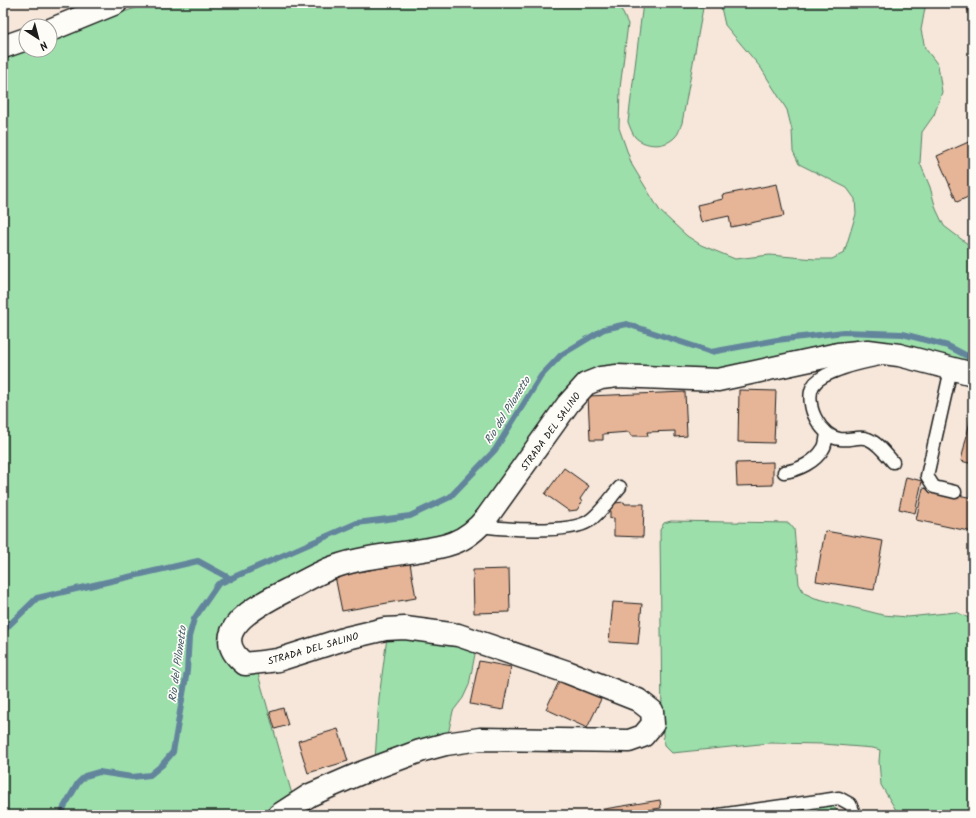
<svg xmlns="http://www.w3.org/2000/svg" width="976" height="818" viewBox="0 0 976 818" font-family="Kalam,sans-serif">
<style>
.green{fill:#9cdfab;stroke:#5c7e64}
.lines{fill:none;stroke-linecap:round;stroke-linejoin:round}
.stream{stroke:#63859c;stroke-width:6}
.building{fill:#e6b598;stroke:#1c1c1c}
.service-casing{stroke:#1c1c1c;stroke-width:15}
.minor-casing{stroke:#1c1c1c;stroke-width:25}
.service{stroke:#fdfcf7;stroke-width:12}
.minor{stroke:#fdfcf7;stroke-width:22}
.labels{text-anchor:middle;stroke-width:3.5;stroke-linejoin:round;paint-order:stroke}
.street-label{font-size:10px;fill:#1c1c1c;stroke:#fdfcf7}
.water-label{font-size:11px;font-style:italic;fill:#455967;stroke:#fdfcf7}
</style>
<rect width="100%" height="100%" fill="#f6e7da"/>
<filter id="ink" filterUnits="userSpaceOnUse"><feTurbulence type="fractalNoise" baseFrequency=".025" numOctaves="2"/><feDisplacementMap in="SourceGraphic" scale="8" xChannelSelector="R" yChannelSelector="G"/><feConvolveMatrix kernelMatrix="1 2 1 2 8 2 1 2 1" color-interpolation-filters="sRGB"/></filter>
<g filter="url(#ink)">
<!-- green -->
<path class="green" d="M 151,3 L 605,3 L 621,9 L 628,24 L 620,88 L 619,128 L 632,165 L 660,211 L 687,236 L 701,245 L 735,259 L 770,255 L 815,259 L 832,259 L 844,253 L 856,214 L 855,199 L 847,188 L 799,164 L 793,151 L 792,130 L 787,110 L 761,68 L 725,25 L 720,3 L 926,3 L 921,30 L 925,48 L 938,65 L 942,92 L 934,115 L 922,132 L 920,163 L 930,187 L 936,209 L 944,226 L 973,248 L 973,364 L 942,359 L 721,370 L 611,367 L 475,518 L 458,532 L 299,575 L 240,605 L 228,621 C 228,644 222,682 258,674 L 293,798 L 266,815 L 3,815 L 3,57 L 26,50 L 50,50 L 50,38 L 78,27 Z
M 643,3 L 672,3 L 703,8 L 682,123 C 680,127 679,134 675,137 C 665,148 645,147 635,137 C 632,133 630,127 628,122 Z
M 671,521 L 789,523 L 794,529 L 799,584 L 804,593 L 815,598 L 883,615 L 908,617 L 956,612 L 973,620 L 973,815 L 899,815 L 881,785 L 879,761 L 880,750 L 873,748 L 823,744 L 770,743 L 672,753 L 664,745 L 662,723 L 660,530 L 664,523 Z
M 387,637 L 435,639 L 476,649 L 469,685 L 463,698 L 453,711 L 446,744 L 375,761 L 379,698 Z
M 829,805 L 836,809 L 840,815 L 767,815 Z"/>
<g class="lines">
<!-- stream -->
<path class="stream" d="M 3,631 L 37,598 L 198,561 L 231,579
M 62,815 L 64,807 L 78,783 L 85,776 L 99,772 L 132,777 L 150,775 L 162,765 L 173,752 L 187,671 L 189,637 L 194,619 L 218,584 L 357,523 L 410,516 L 450,497 L 495,450 L 541,376 L 561,355 L 604,329 L 627,324 L 711,352 L 777,340 L 844,332 L 903,334 L 948,346 L 973,359"/>
</g>
<!-- building -->
<path class="building" d="M 966,3 L 973,3 L 973,30 Z
M 973,140 L 973,202 L 970,196 L 957,202 L 937,156 Z
M 777,184 L 784,216 L 731,227 L 729,216 L 701,222 L 697,205 L 723,199 L 722,195 Z
M 739,390 L 776,391 L 774,443 L 738,442 Z
M 685,392 L 687,436 L 675,437 L 675,431 L 647,432 L 648,436 L 631,436 L 629,432 L 603,434 L 603,440 L 590,440 L 588,396 Z
M 973,408 L 973,464 L 961,461 Z
M 773,462 L 773,485 L 737,486 L 736,463 Z
M 564,468 L 589,486 L 580,499 L 582,502 L 577,510 L 569,511 L 545,494 Z
M 906,477 L 922,481 L 915,513 L 899,509 Z
M 923,488 L 973,498 L 973,532 L 916,520 Z
M 624,502 L 625,504 L 644,504 L 643,537 L 614,536 L 614,518 L 610,519 L 610,508 L 615,503 Z
M 825,531 L 883,541 L 874,590 L 816,581 Z
M 410,563 L 416,598 L 342,611 L 335,576 Z
M 509,569 L 510,612 L 474,613 L 473,570 Z
M 613,602 L 642,604 L 638,644 L 609,642 Z
M 479,661 L 511,667 L 503,710 L 470,704 Z
M 562,675 L 603,695 L 587,728 L 546,709 Z
M 283,708 L 288,725 L 275,729 L 270,712 Z
M 338,729 L 348,761 L 308,773 L 298,741 Z
M 660,800 L 661,808 L 616,815 L 592,815 L 592,811 Z"/>
<g class="lines">
<defs>
<path id="service" d="M 880,359 C 864,362 821,371 813,386 C 810,391 810,398 811,404 C 812,414 819,426 827,433 C 842,446 857,434 868,439 C 878,443 886,454 893,462
M 953,369 L 949,378 L 927,476 L 934,487 L 955,492
M 784,472 C 799,470 815,462 823,449 C 826,445 826,438 827,433
M 480,526 C 504,529 569,534 589,521 C 602,512 610,498 620,487
M 719,815 L 839,798 L 850,804 L 855,815"/>
<path id="minor" d="M 50,30 L 116,3
M 3,47 L 26,39
M 279,815 L 310,795 L 361,773 L 420,751 L 446,744 L 480,739 L 629,741 L 643,736 L 653,724 L 652,711 L 638,700 L 567,672 L 458,635 L 405,628 L 385,629 L 347,638 L 278,660 L 245,664 C 201,630 266,601 293,587 C 306,580 320,572 334,567 C 356,559 380,556 403,553 C 420,550 437,549 453,543 C 467,538 478,528 487,517 L 568,404 L 586,384 L 601,378 L 617,376 L 718,380 L 838,354 L 868,351 L 899,355 L 973,374"/>
</defs>
<!-- service casing -->
<use href="#service" class="service-casing"/>
<!-- minor casing -->
<use href="#minor" class="minor-casing"/>
<!-- service -->
<use href="#service" class="service"/>
<!-- minor -->
<use href="#minor" class="minor"/>
</g>
</g>
<g class="labels">
<!-- street labels -->
<g class="street-label">
<text transform="translate(550 431) rotate(-54)" y="4">STRADA DEL SALINO</text>
<text transform="translate(313 648) rotate(-16)" y="4">STRADA DEL SALINO</text>
</g>
<!-- water labels -->
<g class="water-label">
<text transform="translate(507 410) rotate(-58)" y="4">Rio del Pilonetto</text>
<text transform="translate(177 664) rotate(-82)" y="4">Rio del Pilonetto</text>
</g>
</g>
<!-- margin -->
<rect width="976" height="818" fill="none" stroke="#fdfcf7" stroke-width="16"/>
<rect x="8" y="8" width="960" height="802" fill="none" stroke="#1c1c1c" stroke-width="1.5" filter="url(#ink)"/>
<!-- north arrow -->
<g transform="translate(38 38) rotate(144)"><circle r="19" fill="#fdfcf7" stroke="#a3a29f"/>
<path d="M0-3L7 15L0 10L-7 15Z" fill="#1c1c1c"/>
<text y="-6" font-size="11" font-weight="bold" text-anchor="middle" fill="#1c1c1c">N</text>
</g>
</svg>
